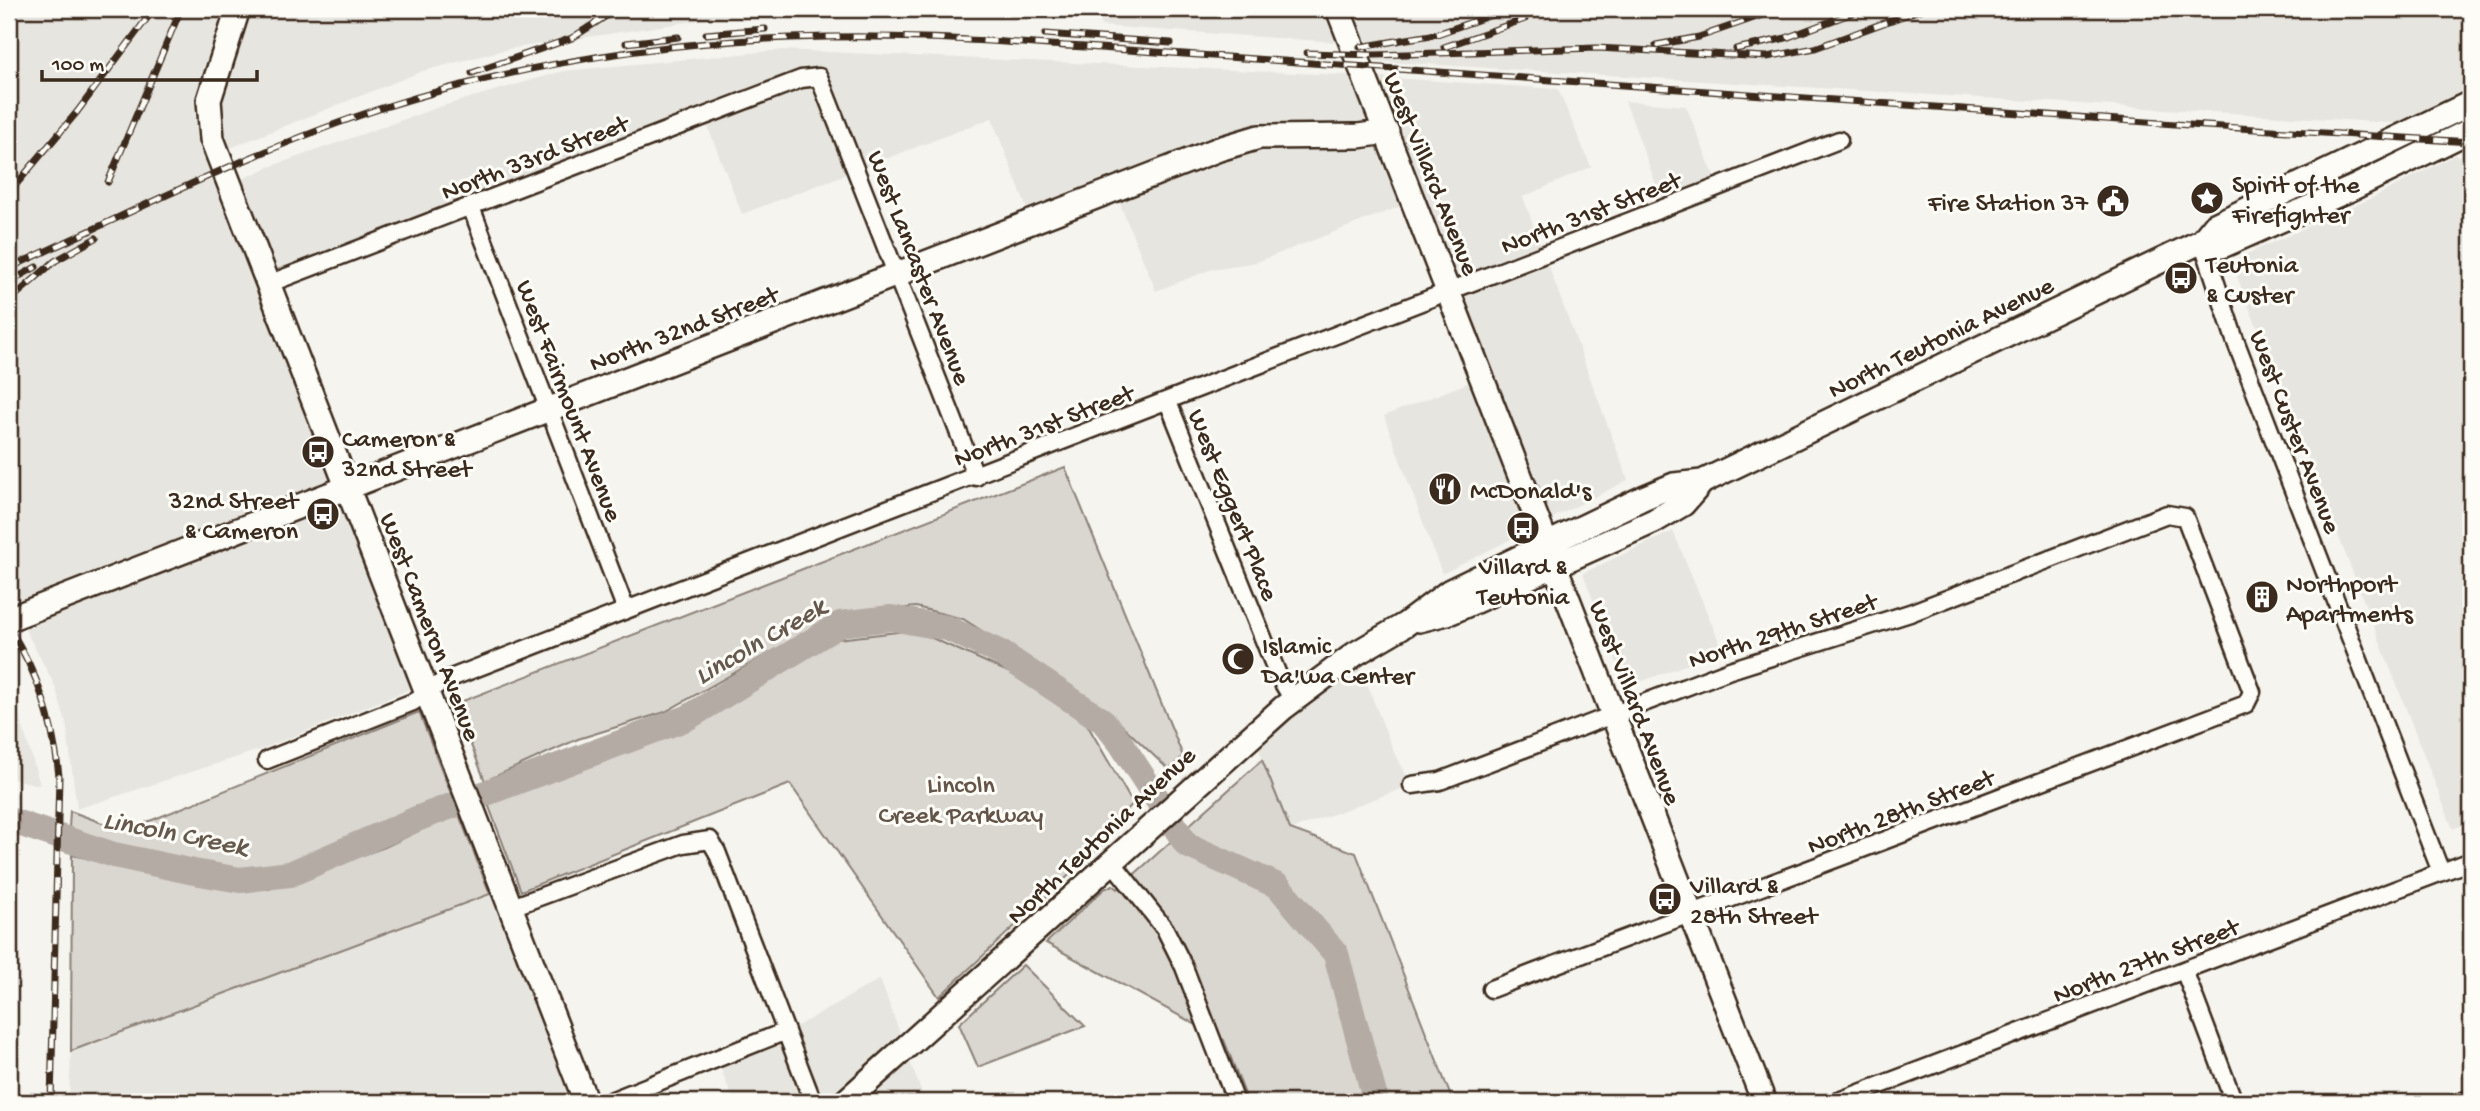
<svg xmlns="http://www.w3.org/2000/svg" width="2480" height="1111" viewBox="0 0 2480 1111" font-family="'Gochi Hand',sans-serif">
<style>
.built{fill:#e7e5df}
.green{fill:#dad6d0;stroke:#8a8077;stroke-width:2}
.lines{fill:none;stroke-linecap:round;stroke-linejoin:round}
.river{stroke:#b4aca4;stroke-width:26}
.street-casing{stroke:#3b2a1e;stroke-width:21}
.secondary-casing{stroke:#3b2a1e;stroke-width:28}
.street{stroke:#fdfcf7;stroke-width:16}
.secondary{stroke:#fdfcf7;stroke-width:23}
.rail-casing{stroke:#3b2a1e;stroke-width:7}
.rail{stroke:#fdfcf7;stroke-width:4.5;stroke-dasharray:13;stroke-linecap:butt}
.labels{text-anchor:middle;stroke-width:6;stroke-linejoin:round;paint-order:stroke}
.street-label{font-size:26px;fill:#3b2a1e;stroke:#fdfcf7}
.poi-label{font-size:26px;fill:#3b2a1e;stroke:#fdfcf7;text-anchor:start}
.park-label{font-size:26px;fill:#63554a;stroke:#fdfcf7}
.water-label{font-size:28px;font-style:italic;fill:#65584d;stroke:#fdfcf7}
</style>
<rect width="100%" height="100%" fill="#f5f4ee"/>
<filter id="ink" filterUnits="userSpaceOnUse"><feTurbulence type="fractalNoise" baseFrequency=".0143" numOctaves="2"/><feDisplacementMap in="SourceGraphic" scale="14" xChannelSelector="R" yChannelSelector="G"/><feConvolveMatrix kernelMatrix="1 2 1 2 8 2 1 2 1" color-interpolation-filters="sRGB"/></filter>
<g filter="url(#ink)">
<!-- built -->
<path class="built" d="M 9,9 L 225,9 L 196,100 L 195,118 L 220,189 L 269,167 L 439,107 L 563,71 L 782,50 L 1364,76 L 1558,89 L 1591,167 L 1523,197 L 1628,480 L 1442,574 L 1384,416 L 1480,378 L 1414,201 L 1257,262 L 1212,269 L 1156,291 L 1114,190 L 1032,222 L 992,118 L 742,214 L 704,117 L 268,284 L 413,688 L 262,749 L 77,809 L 66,722 L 55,686 L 9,599 Z
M 238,9 L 833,9 L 748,13 L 508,49 L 423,71 L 217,153 L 212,85 Z
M 1095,9 L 1323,9 L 1336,42 L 1101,26 Z
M 1338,9 L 2471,9 L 2471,103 L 2426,125 L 1358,60 Z
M 1625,101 L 1686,106 L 1719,188 L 1665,208 Z
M 2455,155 L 2471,157 L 2471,822 L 2453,829 L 2231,261 L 2374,197 Z
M 1673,531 L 1723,651 L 1632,685 L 1624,682 L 1583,573 Z
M 1355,654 L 1395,755 L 1412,785 L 1290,830 L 1253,734 Z
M 9,681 L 10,683 L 40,785 L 9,778 Z
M 490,894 L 571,1102 L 69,1102 L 71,1051 Z
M 880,979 L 925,1102 L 734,1102 L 717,1059 L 787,1032 Z"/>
<!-- green -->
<path class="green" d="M 1065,467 L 1183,756 L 1169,770 L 1105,709 L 963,619 L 916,607 L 837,615 L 665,712 L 578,739 L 485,781 L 455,704 Z
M 914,630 L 1017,676 L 1084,719 L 1133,804 L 1110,825 L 1113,834 L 939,997 L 790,784 L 521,891 L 488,804 L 699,722 L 838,639 Z
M 419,712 L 451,794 C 392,819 287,877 224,872 C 175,868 116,844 69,828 L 70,811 L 113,827 L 130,829 Z
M 1262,760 L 1290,829 L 1356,853 L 1453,1102 L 1248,1102 L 1224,1040 L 1046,943 L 1104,889 L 1113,885 L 1118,889 Z
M 458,812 L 490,894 L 71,1051 L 72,855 L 227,889 L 269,889 L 385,847 Z
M 1023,965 L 1085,1026 L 978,1067 L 959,1024 Z"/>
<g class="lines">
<!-- river -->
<path class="river" d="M 9,820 L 114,855 L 194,872 L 240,880 L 290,874 L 419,818 L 687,718 L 840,624 L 891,618 L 947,628 L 1001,653 L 1103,721 L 1120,742 L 1187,845 L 1278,886 L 1336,954 L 1376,1102"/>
<defs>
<path id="street" d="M 471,207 L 626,610
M 2202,241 L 2235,340 L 2441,872
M 268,284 L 801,79 L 819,77 L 976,477
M 1168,402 L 1278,675 L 1293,700
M 267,760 L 413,702 L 443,681 L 1839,140
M 1412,785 L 1440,781 L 1730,670 L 1910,613 L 2167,514 L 2185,517 L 2252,692 L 2246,704 L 1491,989
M 1112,862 L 1165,929 L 1184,967 L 1236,1102
M 512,907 L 683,844 L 710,840 L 717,852 L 813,1102
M 2184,970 L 2234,1102
M 608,1102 L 786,1031
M 1836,1102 L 2471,861
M 2460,1102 L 2471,1098"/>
<path id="secondary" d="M 238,9 L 209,100 L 212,139 L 586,1102
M 1338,9 L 1764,1102
M 2202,241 L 2222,246 L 2353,188 L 2471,130
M 9,619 L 1219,149 L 1259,137 L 1358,136 L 1387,132
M 1419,620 L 1451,612 L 1654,521 L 1683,504 L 1702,482
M 845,1102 L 1283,708 L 1355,654 L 1406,624 L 1450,591 L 1643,498 L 1674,485 L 1702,482 L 2202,241 L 2215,225 L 2471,103"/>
</defs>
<!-- street casing -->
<use href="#street" class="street-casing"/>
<!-- secondary casing -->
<use href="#secondary" class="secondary-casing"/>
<!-- street -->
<use href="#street" class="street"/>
<!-- secondary -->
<use href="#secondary" class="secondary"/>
<defs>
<path id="rail" d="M 706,34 L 765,29
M 1045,34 L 1171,43
M 626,43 L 678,37
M 1656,45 L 1699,37 L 1780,9
M 1360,47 L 1437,34 L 1509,9
M 1444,47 L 1525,19
M 1736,49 L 1786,38 L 1863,9
M 1307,53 L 1375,55 L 1597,48 L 1767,57 L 1815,48 L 1922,9
M 472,73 L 572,38 L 617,9
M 108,182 L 181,9
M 9,193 L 77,112 L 154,9
M 9,268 C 131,213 257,148 385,107 C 527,62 679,39 827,37 C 913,35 999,42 1085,47 L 2189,125 L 2471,142
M 9,282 L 36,267
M 9,301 L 55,261 L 96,238
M 9,628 C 39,674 53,722 59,776 L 51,1102"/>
</defs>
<!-- rail casing -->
<use href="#rail" class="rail-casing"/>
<!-- rail -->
<use href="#rail" class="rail"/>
</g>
</g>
<!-- icons -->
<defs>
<symbol id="sight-disc" viewBox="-11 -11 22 22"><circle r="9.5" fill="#3b2a1e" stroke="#fdfcf7"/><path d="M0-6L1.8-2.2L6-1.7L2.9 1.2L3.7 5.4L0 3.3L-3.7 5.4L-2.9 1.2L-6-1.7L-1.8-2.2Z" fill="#fff"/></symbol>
<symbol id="civic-disc" viewBox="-11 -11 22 22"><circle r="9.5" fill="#3b2a1e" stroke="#fdfcf7"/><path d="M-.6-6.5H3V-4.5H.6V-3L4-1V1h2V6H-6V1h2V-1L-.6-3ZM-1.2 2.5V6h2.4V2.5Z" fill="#fff"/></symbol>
<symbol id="bus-disc" viewBox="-11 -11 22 22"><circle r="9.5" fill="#3b2a1e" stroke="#fdfcf7"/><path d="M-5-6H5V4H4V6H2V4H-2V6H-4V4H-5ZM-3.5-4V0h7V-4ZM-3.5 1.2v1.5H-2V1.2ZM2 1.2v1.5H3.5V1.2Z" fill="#fff"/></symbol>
<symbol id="restaurant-disc" viewBox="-11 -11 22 22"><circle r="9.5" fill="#3b2a1e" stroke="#fdfcf7"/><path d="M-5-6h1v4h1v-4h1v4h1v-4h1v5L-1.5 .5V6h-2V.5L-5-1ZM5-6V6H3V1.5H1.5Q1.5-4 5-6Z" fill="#fff"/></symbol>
<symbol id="building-disc" viewBox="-11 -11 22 22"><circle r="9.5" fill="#3b2a1e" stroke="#fdfcf7"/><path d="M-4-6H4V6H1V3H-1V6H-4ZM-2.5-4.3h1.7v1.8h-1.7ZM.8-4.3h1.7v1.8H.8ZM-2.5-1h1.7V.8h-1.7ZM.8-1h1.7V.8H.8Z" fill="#fff"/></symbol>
<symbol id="mosque-disc" viewBox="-11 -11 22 22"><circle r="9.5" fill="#3b2a1e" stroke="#fdfcf7"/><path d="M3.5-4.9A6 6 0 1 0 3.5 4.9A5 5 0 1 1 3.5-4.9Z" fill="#fff"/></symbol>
</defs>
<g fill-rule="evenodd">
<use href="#sight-disc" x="2188" y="179" width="38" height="38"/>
<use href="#civic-disc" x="2094" y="182" width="38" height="38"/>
<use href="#bus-disc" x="2162" y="259" width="38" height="38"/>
<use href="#bus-disc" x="299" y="433" width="38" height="38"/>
<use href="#restaurant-disc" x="1426" y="470" width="38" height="38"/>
<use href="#bus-disc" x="304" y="495" width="38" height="38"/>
<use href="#bus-disc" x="1504" y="509" width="38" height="38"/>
<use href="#building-disc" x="2243" y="578" width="38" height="38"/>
<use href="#mosque-disc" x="1219" y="640" width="38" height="38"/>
<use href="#bus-disc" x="1646" y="880" width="38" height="38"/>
</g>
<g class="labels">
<!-- street labels -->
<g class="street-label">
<text transform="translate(534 156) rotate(-21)" y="9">North 33rd Street</text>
<text transform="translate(1433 173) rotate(68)" y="9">West Villard Avenue</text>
<text transform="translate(1590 211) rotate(-21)" y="9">North 31st Street</text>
<text transform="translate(921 267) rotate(69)" y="9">West Lancaster Avenue</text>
<text transform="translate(683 327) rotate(-21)" y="9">North 32nd Street</text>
<text transform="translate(1940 336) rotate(-26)" y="9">North Teutonia Avenue</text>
<text transform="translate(571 400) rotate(69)" y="9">West Fairmount Avenue</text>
<text transform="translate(1043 424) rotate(-21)" y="9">North 31st Street</text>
<text transform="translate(2297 431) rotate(69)" y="9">West Custer Avenue</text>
<text transform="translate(1235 504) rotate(68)" y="9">West Eggert Place</text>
<text transform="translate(432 626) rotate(69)" y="9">West Cameron Avenue</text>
<text transform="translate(1782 629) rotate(-18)" y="9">North 29th Street</text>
<text transform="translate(1637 702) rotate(69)" y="9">West Villard Avenue</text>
<text transform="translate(1900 810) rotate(-21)" y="9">North 28th Street</text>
<text transform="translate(1100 834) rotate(-43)" y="9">North Teutonia Avenue</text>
<text transform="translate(2145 959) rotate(-21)" y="9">North 27th Street</text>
</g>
<!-- poi labels -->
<g class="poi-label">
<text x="2232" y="192">Spirit of the<tspan x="2232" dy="30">Firefighter</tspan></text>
<text x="2088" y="210" text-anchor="end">Fire Station 37</text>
<text x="2206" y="272">Teutonia<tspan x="2206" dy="30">&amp; Custer</tspan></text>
<text x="342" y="446">Cameron &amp;<tspan x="342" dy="30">32nd Street</tspan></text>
<text x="1470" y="498">McDonald's</text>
<text x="298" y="508" text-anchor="end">32nd Street<tspan x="298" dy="30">&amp; Cameron</tspan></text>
<text x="1523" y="574" text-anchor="middle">Villard &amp;<tspan x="1523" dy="30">Teutonia</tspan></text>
<text x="2286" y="591">Northport<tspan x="2286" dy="30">Apartments</tspan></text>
<text x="1262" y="653">Islamic<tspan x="1262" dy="30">Da'wa Center</tspan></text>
<text x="1690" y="893">Villard &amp;<tspan x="1690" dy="30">28th Street</tspan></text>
</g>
<!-- park labels -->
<g class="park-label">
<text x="961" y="792">Lincoln<tspan x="961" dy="30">Creek Parkway</tspan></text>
</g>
<!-- water labels -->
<g class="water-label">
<text transform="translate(759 639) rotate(-30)" y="10">Lincoln Creek</text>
<text transform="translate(176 831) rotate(11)" y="10">Lincoln Creek</text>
</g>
</g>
<!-- margin -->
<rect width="2480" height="1111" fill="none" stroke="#fdfcf7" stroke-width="35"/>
<rect x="18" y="18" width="2445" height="1076" fill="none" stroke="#3b2a1e" stroke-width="2.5" filter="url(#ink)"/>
<!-- scale -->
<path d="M42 70v10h215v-10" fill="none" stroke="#3b2a1e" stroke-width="3.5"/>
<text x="52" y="70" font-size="21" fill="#3b2a1e" stroke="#fdfcf7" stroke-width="5" paint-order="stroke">100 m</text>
</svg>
